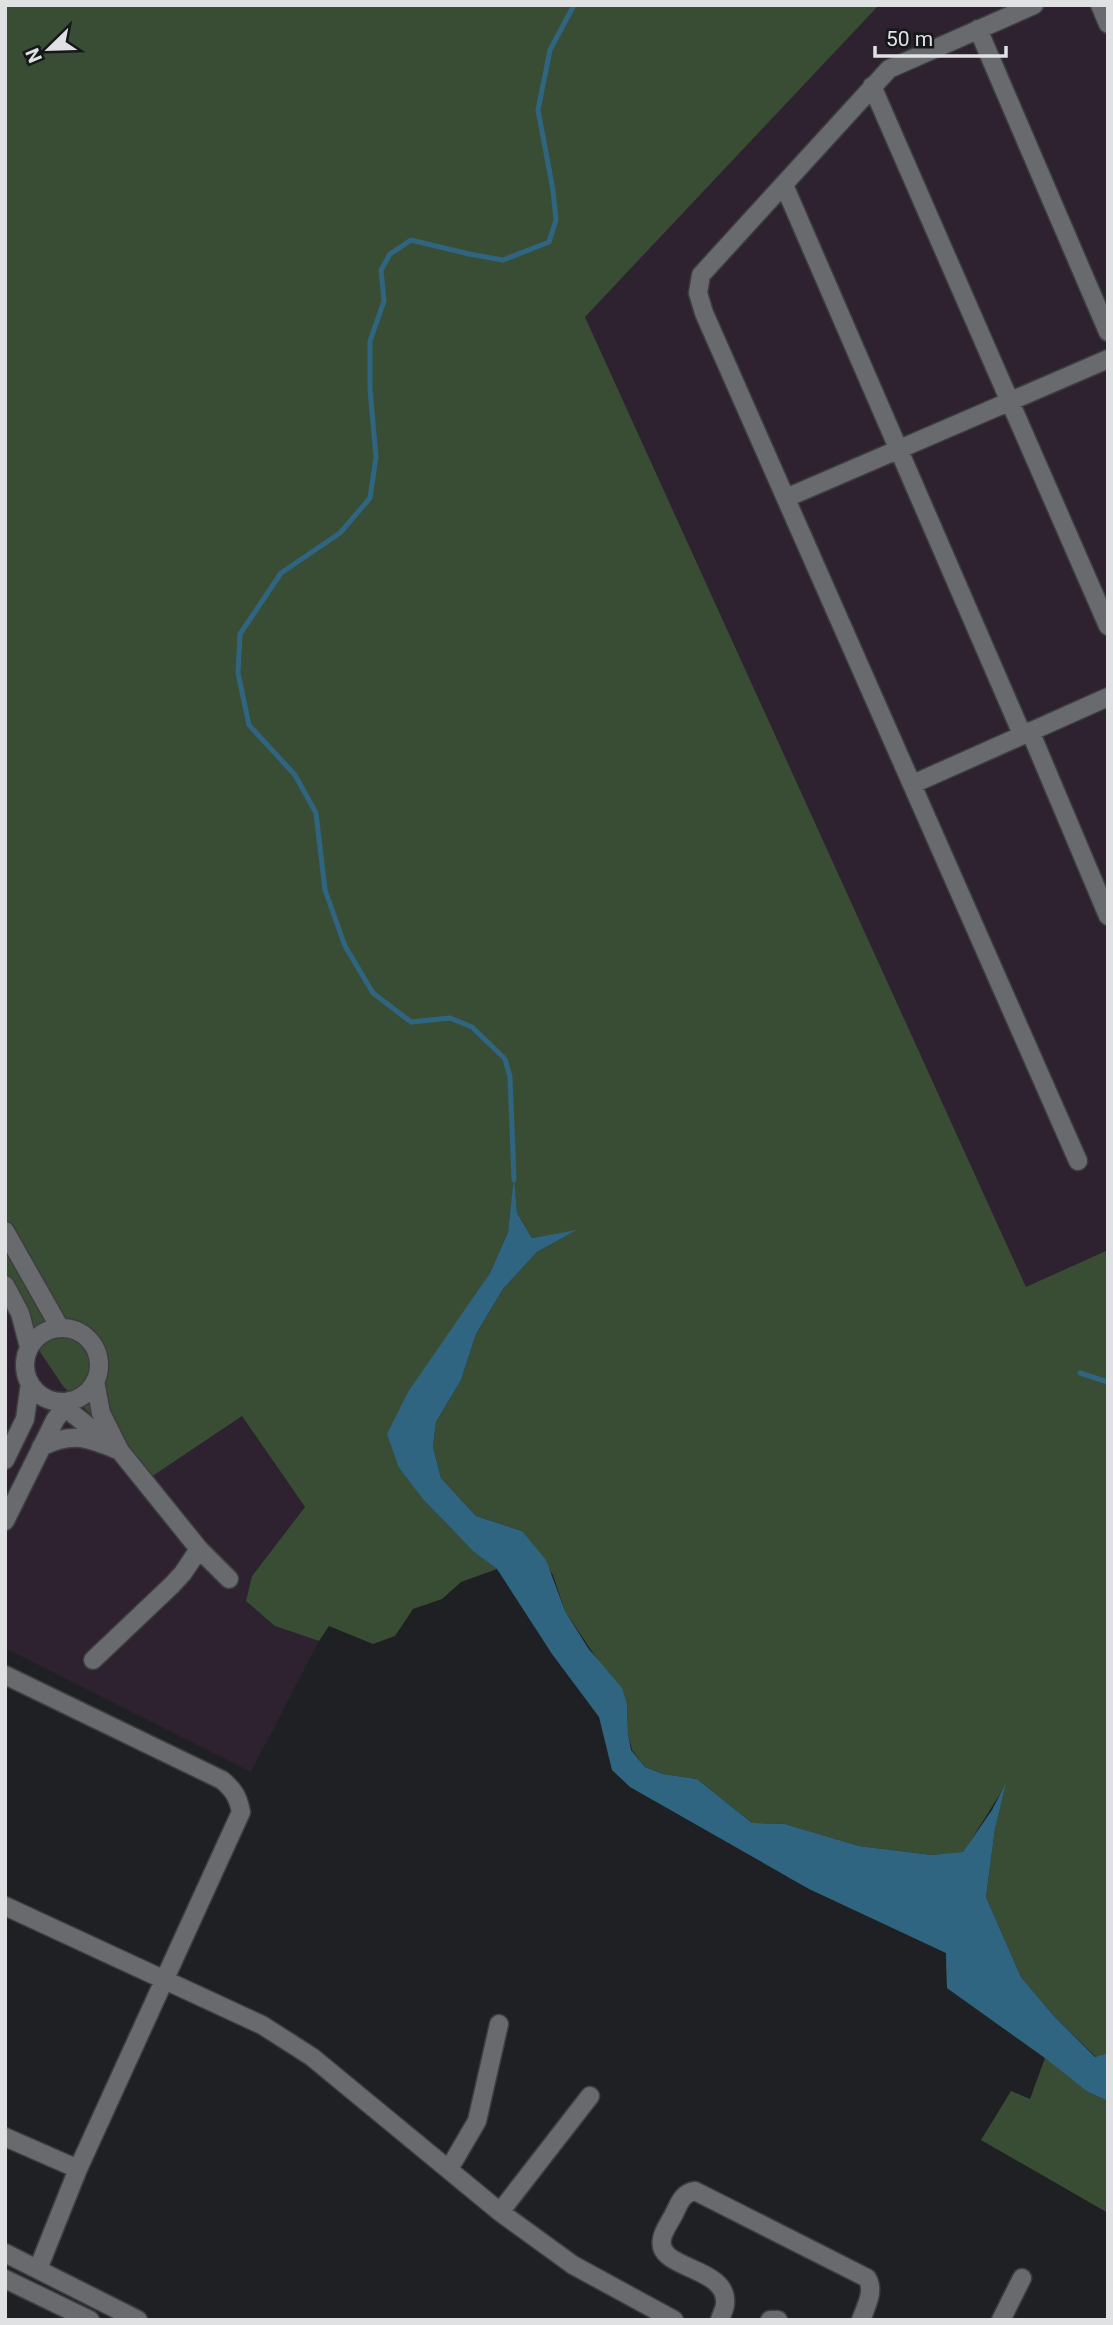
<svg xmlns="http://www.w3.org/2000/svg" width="1113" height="2325" viewBox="0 0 1113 2325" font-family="Roboto,sans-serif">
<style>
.industrial{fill:#2e2230}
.green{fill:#394d35}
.water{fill:#2f6580}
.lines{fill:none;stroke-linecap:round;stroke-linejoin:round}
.stream{stroke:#2f6580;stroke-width:5}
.minor-casing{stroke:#3c3e40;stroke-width:21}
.minor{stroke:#686a6e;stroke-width:18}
</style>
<rect width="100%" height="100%" fill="#1e2023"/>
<!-- industrial -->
<path class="industrial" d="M 879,5 L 1108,5 L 1108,1250 L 1026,1288 L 585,317 Z
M 5,1288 L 242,1415 L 305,1507 L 252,1576 L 275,1626 L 319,1641 L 251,1772 L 5,1648 Z"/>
<!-- green -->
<path class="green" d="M 5,5 L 879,5 L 585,317 L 1026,1287 L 1108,1250 L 1108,2053 L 1096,2057 L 1053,2015 L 1021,1977 L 986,1897 L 995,1829 L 1005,1786 L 963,1853 L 932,1855 L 859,1846 L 785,1824 L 752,1823 L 697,1779 L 663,1774 L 645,1767 L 632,1750 L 628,1734 L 627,1704 L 565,1611 L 553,1575 L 522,1531 L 476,1516 L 441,1478 L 433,1447 L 436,1422 L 461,1380 L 476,1334 L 503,1289 L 537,1252 L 575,1231 L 532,1238 L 517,1213 L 514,1181 L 508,1232 L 490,1273 L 455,1326 L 399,1468 C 428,1505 459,1540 497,1569 L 461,1582 L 442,1599 L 413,1609 L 395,1636 L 373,1644 L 329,1626 L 319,1641 L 275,1626 L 246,1601 L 252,1576 L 305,1507 L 242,1416 L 151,1477 L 63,1386 L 26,1331 L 5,1288 Z
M 787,1877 L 892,1880 L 1088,2092 L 1108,2101 L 1108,2213 L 981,2140 L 1011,2091 L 1030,2099 L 1045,2058 L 947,1988 L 946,1953 Z"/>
<!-- water -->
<path class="water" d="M 514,1176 L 517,1213 L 532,1238 L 577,1230 L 537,1252 L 503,1289 L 476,1334 L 461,1380 L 436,1422 L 433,1447 L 441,1478 L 476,1516 L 522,1531 L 546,1560 L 565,1611 L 588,1648 L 622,1688 L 627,1704 L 628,1734 L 631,1750 L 645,1767 L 663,1774 L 697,1779 L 752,1823 L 785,1824 L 859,1846 L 932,1855 L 963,1852 L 992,1810 L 1006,1783 L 995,1829 L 986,1897 L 1021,1977 L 1053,2015 L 1095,2057 L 1108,2053 L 1108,2101 L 1088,2092 L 1045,2058 L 947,1988 L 946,1953 L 809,1889 L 630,1787 L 612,1770 L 599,1717 L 552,1654 L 497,1569 L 473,1551 L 423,1499 L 399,1468 L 387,1434 L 408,1392 L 490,1273 L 508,1232 Z"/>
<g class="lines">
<!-- stream -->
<path class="stream" d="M 514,1180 L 510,1077 L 505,1059 L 472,1027 L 450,1018 L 411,1022 L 373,993 L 345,946 L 325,890 L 316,813 L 295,775 L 249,725 L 238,673 L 240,634 L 281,573 L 340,533 L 370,498 L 376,457 L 370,389 L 370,341 L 384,301 L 381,270 L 390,254 L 411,240 L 469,254 L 503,260 L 549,242 L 556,220 L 553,190 L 538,110 L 550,50 L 574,5
M 1080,1373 L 1108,1382"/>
<defs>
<path id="minor" d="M 1034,5 L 889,69 L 701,275 L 698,293 L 704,313 L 1078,1161
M 1100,5 L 1108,24
M 978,29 L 1108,332
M 872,86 L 1108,626
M 784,185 L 1022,734
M 786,498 L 1108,359
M 1030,731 L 1108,916
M 913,784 L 1108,697
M 5,1231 L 60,1328
M 5,1285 L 20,1313 L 29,1347
M25 1365a37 37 0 1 1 74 0a37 37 0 1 1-74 0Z
M 64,1407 L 120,1451 L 199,1549 L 229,1579
M 41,1447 C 73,1431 89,1438 120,1451 L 101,1413 L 95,1381
M 5,1460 L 25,1419 L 30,1383
M 5,1521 L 55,1420 L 69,1401
M 93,1660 L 172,1585 L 183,1573 L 199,1549
M 5,1675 L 222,1780 C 234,1790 238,1797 241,1812 L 78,2169 L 38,2269
M 5,1906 L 262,2025 L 312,2057 L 500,2212 L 573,2265 L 674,2320
M 5,2137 L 78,2169
M 449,2169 L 477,2121 L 499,2024
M 500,2212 L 590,2096
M 5,2253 L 138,2320
M 5,2279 L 90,2320
M 720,2320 C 721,2315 725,2309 725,2304 C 729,2266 655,2270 662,2239 C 663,2231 670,2222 674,2214 C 679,2204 682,2193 695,2191 L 867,2278 C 875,2291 866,2306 861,2320
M 770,2320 L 778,2320
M 1001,2320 L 1022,2278"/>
</defs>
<!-- minor casing -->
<use href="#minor" class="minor-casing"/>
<!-- minor -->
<use href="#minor" class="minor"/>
</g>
<!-- border -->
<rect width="1113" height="2325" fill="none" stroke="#e0e1e3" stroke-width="14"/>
<!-- north arrow -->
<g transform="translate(49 49) rotate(247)" stroke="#15171a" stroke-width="5" paint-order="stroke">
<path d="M0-5L12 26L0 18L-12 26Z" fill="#e0e1e3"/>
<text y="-10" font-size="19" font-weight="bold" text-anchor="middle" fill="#e0e1e3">N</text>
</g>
<!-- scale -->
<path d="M875 46v10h131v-10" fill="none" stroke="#e0e1e3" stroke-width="3.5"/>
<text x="886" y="46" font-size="21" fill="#e0e1e3" stroke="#15171a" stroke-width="5" paint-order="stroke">50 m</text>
</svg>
